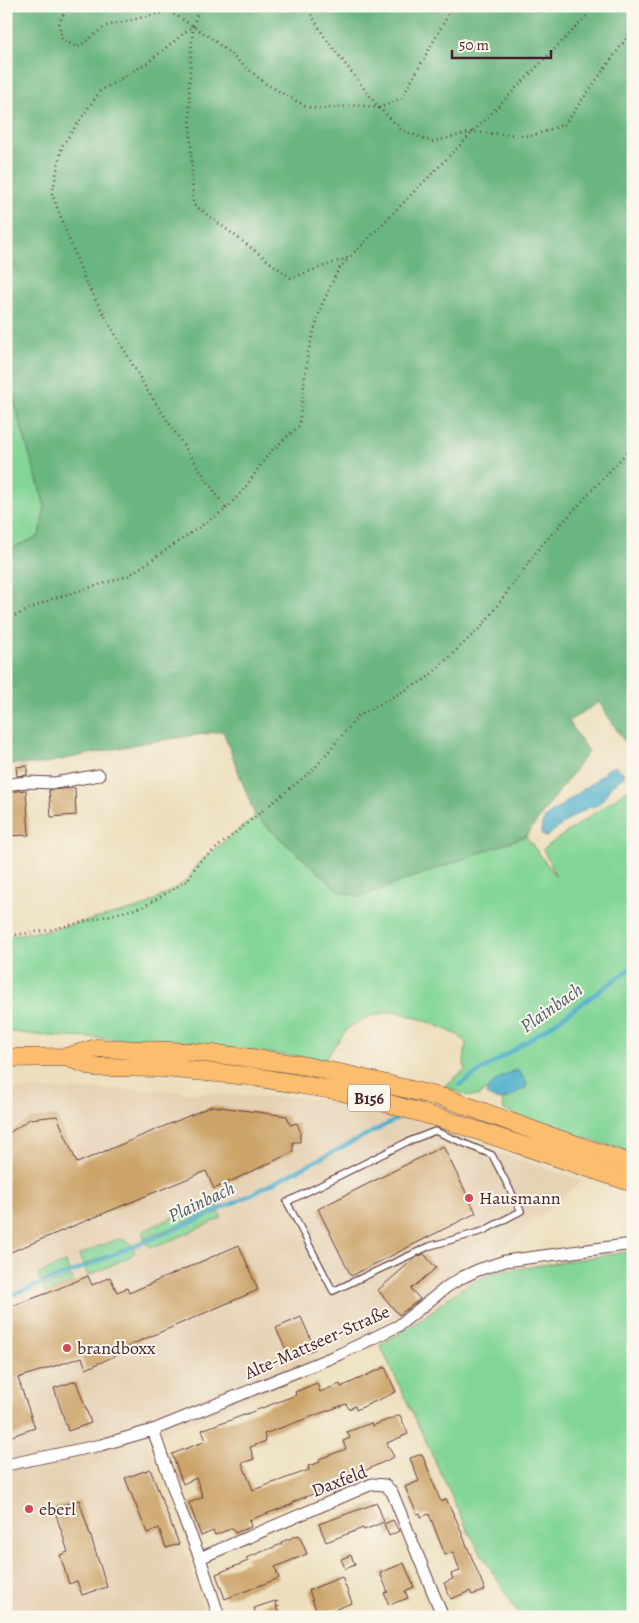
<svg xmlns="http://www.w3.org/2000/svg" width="639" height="1623" viewBox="0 0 639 1623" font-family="Alegreya,serif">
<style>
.built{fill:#e5d1b4}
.green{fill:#83d597;stroke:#667a61}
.forest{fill:#6ab680;stroke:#5a6a56}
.water{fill:#4bafca;stroke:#4a677a}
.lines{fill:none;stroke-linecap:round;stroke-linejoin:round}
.stream{stroke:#4bafca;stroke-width:4}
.building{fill:#cca46b}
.service-casing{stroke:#623c41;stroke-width:8}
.minor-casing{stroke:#623c41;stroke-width:13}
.primary-casing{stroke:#623c41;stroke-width:19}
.path{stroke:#623c41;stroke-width:2.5;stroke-dasharray:1 4;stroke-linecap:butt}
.service{stroke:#fff;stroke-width:5.5}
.minor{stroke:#fff;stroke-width:11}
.primary{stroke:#fabe6e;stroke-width:18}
.poi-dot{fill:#d1495b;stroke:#fbf7ec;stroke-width:2}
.labels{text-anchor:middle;stroke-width:4;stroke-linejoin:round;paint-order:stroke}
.shield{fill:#fbf7ec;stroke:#7f6065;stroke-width:1}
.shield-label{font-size:16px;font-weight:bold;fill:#4a1f2b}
.poi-label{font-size:18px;fill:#4a1f2b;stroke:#fbf7ec;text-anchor:start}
.street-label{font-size:18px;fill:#4a1f2b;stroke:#fbf7ec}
.water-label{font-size:19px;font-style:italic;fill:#4a596b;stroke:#fbf7ec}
</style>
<rect width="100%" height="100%" fill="#fbf7ec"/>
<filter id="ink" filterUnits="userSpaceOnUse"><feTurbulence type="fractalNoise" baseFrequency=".02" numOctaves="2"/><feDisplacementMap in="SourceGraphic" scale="10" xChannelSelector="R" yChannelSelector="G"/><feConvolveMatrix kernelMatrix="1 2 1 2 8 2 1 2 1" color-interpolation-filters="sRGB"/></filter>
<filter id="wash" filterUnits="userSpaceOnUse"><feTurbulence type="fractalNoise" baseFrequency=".0096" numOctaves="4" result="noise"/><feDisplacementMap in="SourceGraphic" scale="20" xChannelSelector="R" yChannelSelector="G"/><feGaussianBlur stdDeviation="1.12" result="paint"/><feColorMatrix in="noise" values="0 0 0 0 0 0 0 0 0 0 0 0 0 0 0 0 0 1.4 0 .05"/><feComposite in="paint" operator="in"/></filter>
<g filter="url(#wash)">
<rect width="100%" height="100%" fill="#eddfbd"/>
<!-- built -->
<path class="built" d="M 140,1089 L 313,1099 L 385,1111 L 437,1128 L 460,1139 L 582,1181 L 496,1253 L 496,1272 L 471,1283 L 448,1298 L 421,1320 L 404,1331 L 380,1345 L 147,1440 L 207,1617 L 6,1617 L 6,1090 Z"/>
<!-- green -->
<path class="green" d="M 6,376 L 45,506 L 39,536 L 6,551 Z
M 633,786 L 633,1153 L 541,1125 L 504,1110 L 502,1101 L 526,1087 L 511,1072 L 502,1077 L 478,1096 L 468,1096 L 444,1086 L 465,1070 L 464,1062 L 466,1043 L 458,1035 L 429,1022 L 395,1011 L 370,1016 L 348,1028 L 324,1060 C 264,1053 204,1044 143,1040 C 97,1037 51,1039 6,1031 L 6,936 L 50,930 L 143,907 L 187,881 L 198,863 L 255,816 L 339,891 L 359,897 L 526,836 L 556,877 L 543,849 Z
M 214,1199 L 219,1200 L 221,1205 L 217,1207 L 218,1209 L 144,1239 L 143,1232 L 147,1229 Z
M 219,1212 L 222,1218 L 163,1244 C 156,1246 151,1249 145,1243 Z
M 119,1239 L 128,1241 L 133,1245 L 83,1265 L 79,1255 L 97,1247 Z
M 134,1247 L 134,1253 L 131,1256 L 88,1276 L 85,1268 Z
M 633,1251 L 633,1617 L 520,1617 L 469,1533 L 380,1345 L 421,1320 L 448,1298 L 471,1283 L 496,1272 Z
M 66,1262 L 69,1272 L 41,1282 L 38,1274 Z
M 71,1276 L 73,1280 L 71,1283 L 45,1294 L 43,1287 Z"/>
<!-- forest -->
<path class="forest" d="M 6,6 L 633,6 L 633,755 L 599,702 L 569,721 L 588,752 L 526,836 L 359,897 L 339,891 L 255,816 L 223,731 L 143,743 L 41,764 L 6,764 L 6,551 L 39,536 L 45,506 L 6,376 Z"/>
<!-- water -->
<path class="water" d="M 615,766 L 624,773 L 624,777 L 612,785 L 601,802 L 596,806 L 589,807 L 572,817 L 546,837 L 542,835 C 540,827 542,822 547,816 L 592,783 L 608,769 Z
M 515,1070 L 519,1071 L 527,1084 L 526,1087 C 513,1095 500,1107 486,1094 L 487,1089 L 501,1077 Z"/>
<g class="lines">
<!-- stream -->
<path class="stream" d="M 459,1085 L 549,1027 L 633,967
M 6,1297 L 70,1273 L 189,1223 L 238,1201 L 401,1117"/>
</g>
<g id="blocks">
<!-- building -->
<path class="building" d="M 27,766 L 27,775 L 17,776 L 16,767 Z
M 75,788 L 76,815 L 51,817 L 49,790 Z
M 26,790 L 29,835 L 6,836 L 6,792 Z
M 212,1106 L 287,1116 L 290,1125 L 297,1123 L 300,1131 L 300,1142 L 293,1142 L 293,1152 L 214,1189 L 206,1171 L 6,1254 L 6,1135 L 30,1119 L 57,1116 L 77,1163 Z
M 443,1146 L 476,1213 L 351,1276 L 318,1209 Z
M 239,1245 L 258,1290 L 126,1347 L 128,1350 L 86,1369 L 82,1357 L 18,1378 L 35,1428 L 6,1438 L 6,1308 L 48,1293 L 88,1276 L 92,1285 L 110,1277 L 117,1292 L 127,1288 L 129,1293 Z
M 424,1254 L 436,1268 L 411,1289 L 420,1299 L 399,1315 L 378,1290 L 415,1258 Z
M 301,1317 L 315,1349 L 290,1359 L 276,1328 Z
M 385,1367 L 396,1392 L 356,1410 L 355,1406 L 349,1409 L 346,1404 L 264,1434 L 266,1441 L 250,1447 L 254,1459 L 242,1463 L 253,1490 L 309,1470 L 308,1466 L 320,1462 L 319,1459 L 346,1449 L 343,1441 L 350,1438 L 347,1432 L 371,1423 L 372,1426 L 400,1415 L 408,1434 L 387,1443 L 394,1457 L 354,1476 L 322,1487 L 323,1490 L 293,1502 L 293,1504 L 249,1520 L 251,1527 L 235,1533 L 233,1528 L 215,1535 L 213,1531 L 201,1536 L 189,1503 L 203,1497 L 196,1478 L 183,1484 L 172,1454 L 206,1441 L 202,1430 L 223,1422 L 223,1423 L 296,1395 L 295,1392 L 317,1383 L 320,1392 L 340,1384 L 341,1387 Z
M 76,1381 L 91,1423 L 68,1431 L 54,1388 Z
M 422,1454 L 441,1502 L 446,1499 L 456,1519 L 485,1590 L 472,1595 L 470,1591 L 451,1599 L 444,1583 L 453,1579 L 451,1574 L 460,1571 L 453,1552 L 445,1555 L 429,1514 L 421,1517 L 420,1513 L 417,1514 L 405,1487 L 419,1481 L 410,1458 Z
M 150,1469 L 179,1544 L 166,1548 L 159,1528 L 147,1533 L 125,1478 Z
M 79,1500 L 107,1587 L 82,1595 L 77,1581 L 69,1584 L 60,1555 L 68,1552 L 54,1508 Z
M 377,1503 L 384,1522 L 364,1530 L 363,1528 L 326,1542 L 319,1524 Z
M 393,1520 L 399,1531 L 389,1536 L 384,1524 Z
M 299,1535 L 307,1554 L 275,1567 L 279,1578 L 225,1599 L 216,1574 L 248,1561 L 246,1558 L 282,1544 L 281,1542 Z
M 351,1555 L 355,1565 L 345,1569 L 341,1559 Z
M 404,1563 L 414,1587 L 405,1591 L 408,1598 L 389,1605 L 384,1593 L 388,1592 L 380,1573 Z
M 342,1577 L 352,1603 L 318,1616 L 309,1590 Z
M 275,1601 L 279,1615 L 273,1617 L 257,1617 L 254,1608 Z"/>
</g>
</g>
<g filter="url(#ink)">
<use href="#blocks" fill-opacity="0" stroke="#623c41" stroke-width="1"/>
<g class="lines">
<defs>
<path id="service" d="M 435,1131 L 492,1155 L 521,1211 L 483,1231 L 430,1246 L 333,1291 L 287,1202 L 407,1142 Z"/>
<path id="minor" d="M 6,785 L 25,782 L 55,783 L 99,775
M 153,1430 L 181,1511 L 200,1558 L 219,1617
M 6,1465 L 101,1445 L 153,1430 L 340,1354 L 398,1326 L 448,1286 L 463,1277 L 478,1270 L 505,1261 L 633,1244
M 200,1558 L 372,1484 L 385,1485 L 392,1492 L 443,1617"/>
<path id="primary" d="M 66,1057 L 94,1067 L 164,1068 L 248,1076 L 339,1091 L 386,1103 L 446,1120 L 633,1183
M 6,1058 L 66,1057 L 96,1048 L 192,1052 L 244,1057 L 301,1065 L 349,1075 L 448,1099 L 541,1133 L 633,1164"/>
</defs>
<!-- service casing -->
<use href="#service" class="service-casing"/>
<!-- minor casing -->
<use href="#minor" class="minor-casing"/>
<!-- primary casing -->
<use href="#primary" class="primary-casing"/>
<!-- path -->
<path class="path" d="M 69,6 L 59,22 L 62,40 L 78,47 L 106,26 L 169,11 L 210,37 L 266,84 L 307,107 L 320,109 L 358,105 L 379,108 L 402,98 L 453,6
M 306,6 L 324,36 L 379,108 L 402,130 L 432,142 L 472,132 L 532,136 L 565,124 L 633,29
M 193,26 L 189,86 L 193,204 L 291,278 L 350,257 L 585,18 L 592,6
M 226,509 L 245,488 L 269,453 L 299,426 L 308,352 L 321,307 L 338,270 L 348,259
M 6,620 L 52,599 L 128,576 L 226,509 L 147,390 L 85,281 L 52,194 L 62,146 L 100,91 L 147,63 L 193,26 L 200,6
M 6,936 L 50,930 L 143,907 L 187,881 L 198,863 L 314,769 L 358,716 L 426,679 L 483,625 L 540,547 L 628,451 L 633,443
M 277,1601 L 281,1617"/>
<!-- service -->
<use href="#service" class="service"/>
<!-- minor -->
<use href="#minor" class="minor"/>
<!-- primary -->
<use href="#primary" class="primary"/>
</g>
</g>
<!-- markers -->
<g class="poi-dot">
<circle cx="469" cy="1198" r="5"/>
<circle cx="67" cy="1348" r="5"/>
<circle cx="29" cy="1509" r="5"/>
</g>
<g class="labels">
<!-- shield labels -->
<rect class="shield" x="348" y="1084.5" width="42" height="27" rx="4"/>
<g class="shield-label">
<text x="369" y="1104">B156</text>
</g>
<!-- poi labels -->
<g class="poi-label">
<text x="479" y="1204">Hausmann</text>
<text x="77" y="1354">brandboxx</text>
<text x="39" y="1515">eberl</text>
</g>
<!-- street labels -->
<g class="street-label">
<text transform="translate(317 1342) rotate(-24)" y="6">Alte-Mattseer-Straße</text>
<text transform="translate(339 1481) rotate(-21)" y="6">Daxfeld</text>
</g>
<!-- water labels -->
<g class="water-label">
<text transform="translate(551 1007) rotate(-35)" y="7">Plainbach</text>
<text transform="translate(201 1201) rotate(-25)" y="7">Plainbach</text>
</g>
</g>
<!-- margin -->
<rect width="639" height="1623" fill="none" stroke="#fbf7ec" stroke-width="25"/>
<!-- scale -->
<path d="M452 50v8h99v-8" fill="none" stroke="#4a1f2b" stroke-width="2.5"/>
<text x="459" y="50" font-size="15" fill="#4a1f2b" stroke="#fbf7ec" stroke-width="4" paint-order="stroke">50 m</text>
</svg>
